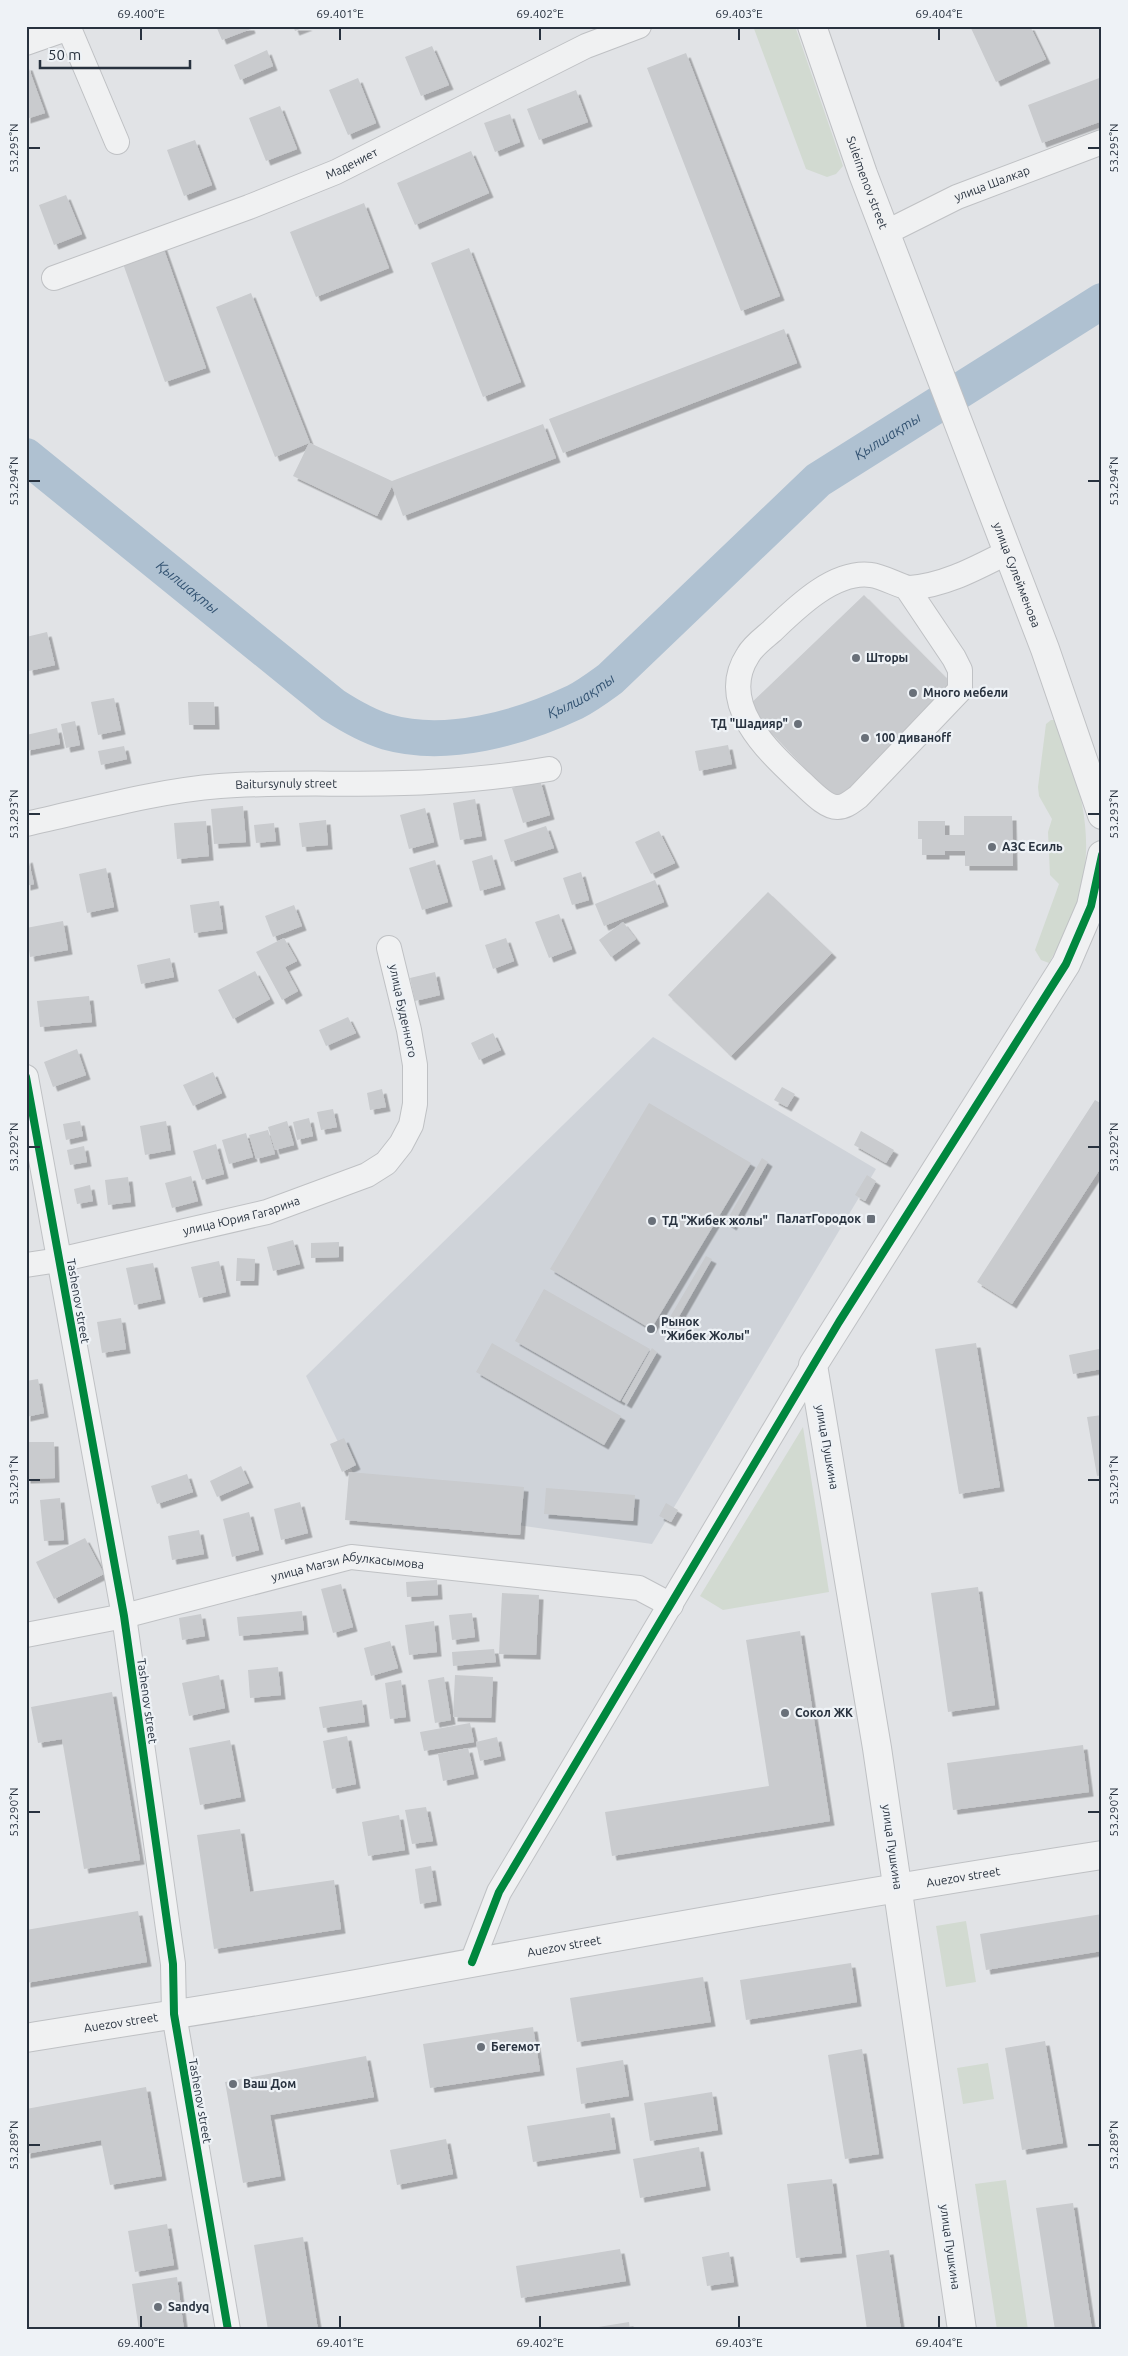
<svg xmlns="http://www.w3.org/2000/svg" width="1128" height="2356" viewBox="0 0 1128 2356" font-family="Ubuntu,sans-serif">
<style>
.built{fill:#cfd3d9}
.green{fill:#d2dad1}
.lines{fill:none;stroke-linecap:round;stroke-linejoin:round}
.river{stroke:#afc1d1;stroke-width:36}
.building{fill:#c9cbce;filter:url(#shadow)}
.minor-casing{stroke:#bfc1c4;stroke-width:26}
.tertiary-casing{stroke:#bfc1c4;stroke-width:30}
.minor{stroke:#f0f1f2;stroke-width:24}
.tertiary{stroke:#f0f1f2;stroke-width:28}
.cycleway-casing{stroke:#eef2f6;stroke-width:11}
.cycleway{stroke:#00873e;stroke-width:8}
.ticks{fill:none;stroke:#28323f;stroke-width:2}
.poi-dot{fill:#697079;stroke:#eef2f6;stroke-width:2}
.labels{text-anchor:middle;stroke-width:4.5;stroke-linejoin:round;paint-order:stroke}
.street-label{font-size:12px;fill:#28323f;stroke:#eef2f6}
.poi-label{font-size:12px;font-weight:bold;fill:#28323f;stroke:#eef2f6;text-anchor:start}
.water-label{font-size:14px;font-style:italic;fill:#335372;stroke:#eef2f6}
.neatline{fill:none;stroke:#28323f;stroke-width:2}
.ticks-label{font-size:12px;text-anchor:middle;fill:#28323f}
</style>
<defs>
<filter id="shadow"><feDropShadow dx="4.5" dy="4.5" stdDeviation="0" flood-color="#0004"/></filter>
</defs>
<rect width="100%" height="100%" fill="#e1e3e6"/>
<!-- built -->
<path class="built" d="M 653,1037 L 876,1169 L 652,1544 L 368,1504 L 306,1376 Z"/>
<!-- green -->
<path class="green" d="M 753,26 L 795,26 L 843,166 L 836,174 L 827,177 L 806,169 Z
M 1051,720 L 1058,720 C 1091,817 1103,871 1049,963 L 1041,960 L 1035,950 L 1059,884 L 1050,875 L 1048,832 L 1052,819 L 1039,796 L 1038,787 L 1046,724 Z
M 803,1427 L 829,1592 L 723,1610 L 700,1596 Z
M 966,1921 L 976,1982 L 946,1987 L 936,1926 Z
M 988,2063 L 994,2099 L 963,2104 L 957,2068 Z
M 1006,2180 L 1028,2330 L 997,2330 L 975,2184 Z"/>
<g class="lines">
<!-- river -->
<path class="river" id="s1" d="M 26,456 L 333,705 C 350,716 367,726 387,732 C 447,749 520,728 575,702 C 587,696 599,687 610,679 L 818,480 L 1102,301"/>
</g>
<!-- building -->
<path class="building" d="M 216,26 L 250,26 L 251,29 L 222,40 Z
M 293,26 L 308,26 L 295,31 Z
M 970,26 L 1030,26 L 1046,59 L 996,82 Z
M 432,46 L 449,85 L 421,96 L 405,57 Z
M 267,50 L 273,66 L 240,80 L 234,65 Z
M 686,53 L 780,296 L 741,311 L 647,68 Z
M 26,66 L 28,66 L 45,113 L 26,119 Z
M 1102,77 L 1102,121 L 1042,143 L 1028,105 Z
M 358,78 L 376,123 L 348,135 L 329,90 Z
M 576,90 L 588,122 L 539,140 L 527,109 Z
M 280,106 L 297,149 L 266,161 L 249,118 Z
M 510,114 L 520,142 L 495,152 L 484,123 Z
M 195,140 L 212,185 L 184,196 L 167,150 Z
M 471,151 L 489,193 L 415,225 L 397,183 Z
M 66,195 L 82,234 L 54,245 L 39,205 Z
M 364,203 L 389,268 L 316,297 L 290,232 Z
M 162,244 L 206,368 L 165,382 L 121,258 Z
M 469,248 L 521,382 L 483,397 L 431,263 Z
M 251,293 L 310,443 L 392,481 L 543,424 L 556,458 L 403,516 L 392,486 L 377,516 L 293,476 L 309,443 L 275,457 L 216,307 Z
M 784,329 L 797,363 L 563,453 L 549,419 Z
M 864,595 L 954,686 L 836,801 L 747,707 Z
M 47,632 L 55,665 L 29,671 L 26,658 L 26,637 Z
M 114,698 L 121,730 L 98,735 L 91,702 Z
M 188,702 L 214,702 L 215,725 L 189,725 Z
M 75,721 L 80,745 L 66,748 L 61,724 Z
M 57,728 L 60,744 L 26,751 L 26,735 Z
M 728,745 L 732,764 L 699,771 L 695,751 Z
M 124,746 L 127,759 L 101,765 L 98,751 Z
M 540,780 L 550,815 L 523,823 L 512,788 Z
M 475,799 L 482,836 L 460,840 L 453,803 Z
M 243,806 L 246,842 L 214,844 L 211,809 Z
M 425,808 L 434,842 L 409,849 L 400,815 Z
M 964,816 L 1012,816 L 1013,866 L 965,866 L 965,851 L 945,851 L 945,855 L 922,855 L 922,839 L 918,839 L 918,821 L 945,821 L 945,835 L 964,835 Z
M 326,820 L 328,845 L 302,847 L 299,823 Z
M 206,821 L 209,856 L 177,859 L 174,823 Z
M 274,823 L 276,841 L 256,843 L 254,825 Z
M 546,826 L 554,848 L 511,862 L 504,840 Z
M 659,831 L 675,863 L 651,874 L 635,842 Z
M 492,855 L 501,885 L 480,891 L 472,861 Z
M 28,858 L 34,884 L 26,886 L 26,859 Z
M 435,860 L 448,902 L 422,910 L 409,868 Z
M 106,868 L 114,907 L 87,913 L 79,874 Z
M 581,872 L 589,900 L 572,905 L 563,878 Z
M 655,880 L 664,902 L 604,926 L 595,904 Z
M 768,892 L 832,953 L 731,1056 L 668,995 Z
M 219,901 L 223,929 L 194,933 L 190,905 Z
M 294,905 L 302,926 L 273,937 L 265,916 Z
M 559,914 L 572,949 L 549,958 L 535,922 Z
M 63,921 L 68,950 L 30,957 L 26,928 Z
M 623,922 L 636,939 L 611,957 L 599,940 Z
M 284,938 L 297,961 L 285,967 L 298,991 L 282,1000 L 256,952 Z
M 506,938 L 514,961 L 493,969 L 485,945 Z
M 170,958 L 174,977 L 141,984 L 137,965 Z
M 255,971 L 270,999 L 233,1019 L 218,990 Z
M 435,972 L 440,995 L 415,1001 L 410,978 Z
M 89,996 L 92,1022 L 40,1027 L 37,1001 Z
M 348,1017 L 356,1033 L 326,1046 L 319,1030 Z
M 493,1033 L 501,1050 L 479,1060 L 471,1043 Z
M 77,1049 L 86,1075 L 53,1087 L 44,1062 Z
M 213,1072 L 222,1093 L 193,1106 L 183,1085 Z
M 782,1087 L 795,1094 L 787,1107 L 774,1100 Z
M 382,1089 L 386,1107 L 370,1110 L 367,1093 Z
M 1095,1100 L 1102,1104 L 1102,1166 L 1012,1304 L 977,1282 Z
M 649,1103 L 751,1163 L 651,1329 L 550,1269 Z
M 333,1109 L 337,1127 L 321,1130 L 317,1112 Z
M 309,1118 L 313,1136 L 297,1140 L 293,1122 Z
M 80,1121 L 83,1136 L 66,1140 L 63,1124 Z
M 166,1121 L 171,1150 L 145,1155 L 140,1126 Z
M 287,1121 L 294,1145 L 275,1150 L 268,1127 Z
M 268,1130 L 275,1154 L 256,1159 L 249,1135 Z
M 861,1131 L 894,1150 L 886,1163 L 854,1145 Z
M 246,1133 L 253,1157 L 229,1164 L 222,1140 Z
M 216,1144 L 224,1174 L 202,1180 L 193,1151 Z
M 84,1146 L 87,1162 L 70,1165 L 67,1150 Z
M 762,1158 L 768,1162 L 732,1226 L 726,1222 Z
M 867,1175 L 876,1181 L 865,1201 L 855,1195 Z
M 191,1176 L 198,1201 L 172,1208 L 165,1183 Z
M 128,1177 L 131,1202 L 108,1205 L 105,1180 Z
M 90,1185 L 93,1201 L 77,1204 L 74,1189 Z
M 293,1240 L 300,1264 L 273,1271 L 267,1247 Z
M 339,1242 L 339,1257 L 311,1258 L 311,1243 Z
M 706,1256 L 712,1259 L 677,1320 L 670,1317 Z
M 237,1258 L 255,1259 L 254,1281 L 236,1281 Z
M 219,1261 L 226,1292 L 199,1298 L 191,1267 Z
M 153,1263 L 161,1299 L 134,1305 L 126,1268 Z
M 544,1289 L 650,1349 L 620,1401 L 515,1341 Z
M 121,1318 L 126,1349 L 102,1353 L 97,1322 Z
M 492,1343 L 621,1416 L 604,1445 L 476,1372 Z
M 976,1343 L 1000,1487 L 959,1494 L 935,1349 Z
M 652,1348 L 657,1352 L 627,1404 L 622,1401 Z
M 1099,1349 L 1102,1369 L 1073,1374 L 1069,1355 Z
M 38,1379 L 44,1413 L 26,1417 L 26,1381 Z
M 1102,1415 L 1102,1475 L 1097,1476 L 1087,1417 Z
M 344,1438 L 356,1465 L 342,1472 L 330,1444 Z
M 26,1442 L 54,1442 L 55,1478 L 26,1479 Z
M 241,1466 L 249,1483 L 217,1497 L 210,1481 Z
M 349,1472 L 524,1487 L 520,1535 L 345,1520 Z
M 187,1474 L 193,1492 L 157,1504 L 151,1486 Z
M 546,1488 L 635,1495 L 633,1521 L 544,1514 Z
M 60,1498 L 64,1540 L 44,1541 L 40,1500 Z
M 300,1502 L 308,1533 L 281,1540 L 274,1509 Z
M 666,1503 L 678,1510 L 671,1522 L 659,1516 Z
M 249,1512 L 259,1550 L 232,1557 L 223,1519 Z
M 199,1530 L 204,1554 L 172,1560 L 168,1536 Z
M 85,1538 L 104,1574 L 54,1599 L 36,1562 Z
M 437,1580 L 438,1595 L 407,1597 L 406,1582 Z
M 341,1584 L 353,1627 L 333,1633 L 321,1589 Z
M 978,1587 L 995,1705 L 948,1712 L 931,1593 Z
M 502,1593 L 539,1595 L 536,1655 L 499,1654 Z
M 302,1611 L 304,1630 L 239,1636 L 237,1617 Z
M 472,1613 L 475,1637 L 452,1640 L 449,1615 Z
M 201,1614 L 205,1636 L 182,1640 L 179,1618 Z
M 434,1621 L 437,1652 L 409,1655 L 405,1625 Z
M 800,1631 L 830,1821 L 612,1856 L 605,1812 L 769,1786 L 746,1640 Z
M 390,1641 L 398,1668 L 371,1676 L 364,1648 Z
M 494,1649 L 496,1662 L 453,1666 L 452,1652 Z
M 278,1667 L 281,1695 L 250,1698 L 248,1670 Z
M 219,1675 L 225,1708 L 189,1716 L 182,1683 Z
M 455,1675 L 493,1677 L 491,1718 L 453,1717 Z
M 444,1677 L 451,1720 L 435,1723 L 428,1680 Z
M 401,1680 L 406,1717 L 390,1719 L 385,1683 Z
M 112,1692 L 140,1860 L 84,1869 L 62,1739 L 38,1743 L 31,1707 Z
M 362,1700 L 365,1722 L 323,1728 L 319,1707 Z
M 470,1723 L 474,1742 L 424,1751 L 420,1732 Z
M 347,1736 L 356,1784 L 332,1789 L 323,1741 Z
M 497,1737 L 501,1756 L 480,1761 L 476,1742 Z
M 230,1740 L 241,1797 L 200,1805 L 189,1748 Z
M 1083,1745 L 1089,1792 L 953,1810 L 947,1763 Z
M 468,1748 L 474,1774 L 443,1781 L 438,1754 Z
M 426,1807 L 433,1841 L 412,1844 L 405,1810 Z
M 399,1815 L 405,1850 L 368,1856 L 362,1822 Z
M 240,1829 L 250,1892 L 334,1880 L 341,1929 L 214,1949 L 197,1835 Z
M 431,1866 L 437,1901 L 420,1904 L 415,1869 Z
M 138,1911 L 147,1962 L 26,1983 L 26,1930 Z
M 1102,1914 L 1102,1951 L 986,1970 L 980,1934 Z
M 851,1963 L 857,2002 L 746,2020 L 740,1980 Z
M 703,1977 L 711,2022 L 577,2042 L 570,1998 Z
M 533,2027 L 540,2071 L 430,2088 L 423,2044 Z
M 1045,2041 L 1063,2143 L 1022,2150 L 1005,2048 Z
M 862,2049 L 879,2154 L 845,2159 L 828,2055 Z
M 366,2056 L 374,2097 L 270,2115 L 281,2176 L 243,2183 L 225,2082 Z
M 623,2060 L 629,2096 L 581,2104 L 576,2068 Z
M 146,2087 L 162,2176 L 110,2185 L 101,2140 L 26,2154 L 26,2109 Z
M 712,2092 L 718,2130 L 650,2141 L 644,2103 Z
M 610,2113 L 616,2149 L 533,2162 L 527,2126 Z
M 446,2139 L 453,2174 L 397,2185 L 390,2150 Z
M 699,2147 L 706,2186 L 640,2198 L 633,2159 Z
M 832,2179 L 842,2253 L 796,2258 L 787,2184 Z
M 1073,2203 L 1092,2330 L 1055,2330 L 1036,2208 Z
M 167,2224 L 174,2265 L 135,2272 L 128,2231 Z
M 303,2237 L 318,2330 L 268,2330 L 254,2245 Z
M 620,2249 L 626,2281 L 521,2298 L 516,2266 Z
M 889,2250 L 901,2330 L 867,2330 L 856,2255 Z
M 729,2252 L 734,2282 L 707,2286 L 702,2257 Z
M 177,2277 L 184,2330 L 139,2330 L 132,2284 Z
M 629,2322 L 630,2330 L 586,2330 L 586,2329 Z"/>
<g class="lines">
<defs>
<g id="minor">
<path d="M 68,26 L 117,142"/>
<path d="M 26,43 L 69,28"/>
<path id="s2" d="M 885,233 L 957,197 L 1102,142"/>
<path id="s3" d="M 54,278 L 249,207 L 336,172 L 586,46 L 639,26"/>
<path d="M 907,588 L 954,658 L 960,670 L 960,690 L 858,797 C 852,801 846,807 838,807 C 826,808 810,790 801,782 C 769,752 716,704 748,655 C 753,646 764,638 772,631 C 796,608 834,570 871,575 C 882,576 903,588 910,588 C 946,585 976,568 1008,552"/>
<path id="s4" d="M 26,824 C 90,810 155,791 220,786 C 289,781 359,786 429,782 C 469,780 509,776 549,769"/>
<path d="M 26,1077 L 124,1616 L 173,1964 L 174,2014 L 228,2330"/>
<path id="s5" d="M 26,1265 L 59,1260 L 267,1212 L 367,1175 L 386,1163 L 401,1144 L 411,1125 L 415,1104 L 415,1065 L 409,1030 L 389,948"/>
<path id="s6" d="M 26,1635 L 124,1616 L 351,1557 L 639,1588 L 671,1605"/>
<path d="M 472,1962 L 499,1892 L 813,1365"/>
</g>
<g id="tertiary">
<path id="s7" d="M 812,26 L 863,174 L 1045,649 L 1102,815"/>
<path id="s8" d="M 26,2038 C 147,2018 268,2001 389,1978 C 626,1935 863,1892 1102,1855"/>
<path d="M 962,2330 L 877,1748 L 813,1365 L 1066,964 L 1091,906 L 1102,855"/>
</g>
</defs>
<!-- minor casing -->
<use href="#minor" class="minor-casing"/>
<!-- tertiary casing -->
<use href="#tertiary" class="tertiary-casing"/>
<!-- minor -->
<use href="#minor" class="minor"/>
<!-- tertiary -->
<use href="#tertiary" class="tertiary"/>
<defs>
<path id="cycleway" d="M 26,1077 L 124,1616 L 173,1964 L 174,2014 L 228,2330
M 472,1962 L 499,1892 L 839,1322 L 1066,964 L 1091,906 L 1102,855"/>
</defs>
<!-- cycleway casing -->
<use href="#cycleway" class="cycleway-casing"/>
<!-- cycleway -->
<use href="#cycleway" class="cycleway"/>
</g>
<!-- ticks -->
<path class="ticks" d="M 141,28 L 141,40M 340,28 L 340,40M 540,28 L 540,40M 739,28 L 739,40M 939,28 L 939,40M 28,148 L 40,148M 1088,148 L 1100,148M 28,481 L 40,481M 1088,481 L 1100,481M 28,814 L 40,814M 1088,814 L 1100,814M 28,1147 L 40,1147M 1088,1147 L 1100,1147M 28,1480 L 40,1480M 1088,1480 L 1100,1480M 28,1812 L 40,1812M 1088,1812 L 1100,1812M 28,2145 L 40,2145M 1088,2145 L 1100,2145M 141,2316 L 141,2328M 340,2316 L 340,2328M 540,2316 L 540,2328M 739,2316 L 739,2328M 939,2316 L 939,2328"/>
<!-- markers -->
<g class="poi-dot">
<circle cx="856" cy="658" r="5"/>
<circle cx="913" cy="693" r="5"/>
<circle cx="798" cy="724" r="5"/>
<circle cx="865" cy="738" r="5"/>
<circle cx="992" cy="847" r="5"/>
<rect x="866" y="1214" width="10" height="10" rx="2.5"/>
<circle cx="652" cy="1221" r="5"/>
<circle cx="651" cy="1329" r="5"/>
<circle cx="785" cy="1713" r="5"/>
<circle cx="481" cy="2047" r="5"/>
<circle cx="233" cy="2084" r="5"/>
<circle cx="158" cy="2307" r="5"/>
</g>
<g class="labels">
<!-- street labels -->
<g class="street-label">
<text dy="4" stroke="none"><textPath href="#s3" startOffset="319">Мадениет</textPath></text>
<text dy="4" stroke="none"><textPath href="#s7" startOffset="166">Suleimenov street</textPath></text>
<text dy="4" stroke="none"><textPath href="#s2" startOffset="118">улица Шалкар</textPath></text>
<text dy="4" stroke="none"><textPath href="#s7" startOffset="586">улица Сулейменова</textPath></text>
<text dy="4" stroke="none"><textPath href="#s4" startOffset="264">Baitursynuly street</textPath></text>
<text transform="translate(403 1011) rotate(78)" y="4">улица Буденного</text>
<text dy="4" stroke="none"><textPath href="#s5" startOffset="221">улица Юрия Гагарина</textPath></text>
<text transform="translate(78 1301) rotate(80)" y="4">Tashenov street</text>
<text transform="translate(827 1447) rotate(80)" y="4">улица Пушкина</text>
<text dy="4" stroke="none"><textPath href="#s6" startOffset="330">улица Магзи Абулкасымова</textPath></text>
<text transform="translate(147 1701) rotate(82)" y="4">Tashenov street</text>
<text transform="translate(892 1847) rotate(82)" y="4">улица Пушкина</text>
<text dy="4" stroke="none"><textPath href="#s8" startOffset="951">Auezov street</textPath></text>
<text dy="4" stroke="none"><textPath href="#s8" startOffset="546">Auezov street</textPath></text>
<text dy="4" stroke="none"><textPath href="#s8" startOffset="96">Auezov street</textPath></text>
<text transform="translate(200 2101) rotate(80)" y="4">Tashenov street</text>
<text transform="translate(950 2247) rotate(82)" y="4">улица Пушкина</text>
</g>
<!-- poi labels -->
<g class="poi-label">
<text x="866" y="662">Шторы</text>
<text x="923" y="697">Много мебели</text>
<text x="788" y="728" text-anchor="end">ТД "Шадияр"</text>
<text x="875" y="742">100 диваноff</text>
<text x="1002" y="851">АЗС Есиль</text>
<text x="861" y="1223" text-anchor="end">ПалатГородок</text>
<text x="662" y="1225">ТД "Жибек жолы"</text>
<text x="661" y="1326">Рынок<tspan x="661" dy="14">"Жибек Жолы"</tspan></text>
<text x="795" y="1717">Сокол ЖК</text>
<text x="491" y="2051">Бегемот</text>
<text x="243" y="2088">Ваш Дом</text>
<text x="168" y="2311">Sandyq</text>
</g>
<!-- water labels -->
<g class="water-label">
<text dy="5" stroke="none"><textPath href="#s1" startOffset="1062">Қылшақты</textPath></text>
<text dy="5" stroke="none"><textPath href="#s1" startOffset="208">Қылшақты</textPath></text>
<text dy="5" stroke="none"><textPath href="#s1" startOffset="658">Қылшақты</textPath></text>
</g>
</g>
<!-- border -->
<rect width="1128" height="2356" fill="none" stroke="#eef2f6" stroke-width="55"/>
<!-- scale -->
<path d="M40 60v8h150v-8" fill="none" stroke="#28323f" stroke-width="2.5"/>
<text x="48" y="60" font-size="15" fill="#28323f" stroke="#eef2f6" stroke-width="4" paint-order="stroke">50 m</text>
<rect x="28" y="28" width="1072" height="2300" class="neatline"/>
<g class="ticks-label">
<text x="141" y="18">69.400°E</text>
<text x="340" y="18">69.401°E</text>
<text x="540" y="18">69.402°E</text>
<text x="739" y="18">69.403°E</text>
<text x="939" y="18">69.404°E</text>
<text transform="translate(14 148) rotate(-90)" y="4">53.295°N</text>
<text transform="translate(1114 148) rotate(-90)" y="4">53.295°N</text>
<text transform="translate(14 481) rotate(-90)" y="4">53.294°N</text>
<text transform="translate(1114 481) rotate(-90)" y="4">53.294°N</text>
<text transform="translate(14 814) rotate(-90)" y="4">53.293°N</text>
<text transform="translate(1114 814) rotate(-90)" y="4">53.293°N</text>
<text transform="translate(14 1147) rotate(-90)" y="4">53.292°N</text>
<text transform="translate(1114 1147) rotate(-90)" y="4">53.292°N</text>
<text transform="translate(14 1480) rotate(-90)" y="4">53.291°N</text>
<text transform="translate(1114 1480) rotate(-90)" y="4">53.291°N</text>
<text transform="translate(14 1812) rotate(-90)" y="4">53.290°N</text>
<text transform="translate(1114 1812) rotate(-90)" y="4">53.290°N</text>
<text transform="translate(14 2145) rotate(-90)" y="4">53.289°N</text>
<text transform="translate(1114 2145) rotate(-90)" y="4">53.289°N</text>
<text x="141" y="2347">69.400°E</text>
<text x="340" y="2347">69.401°E</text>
<text x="540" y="2347">69.402°E</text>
<text x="739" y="2347">69.403°E</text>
<text x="939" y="2347">69.404°E</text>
</g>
</svg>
